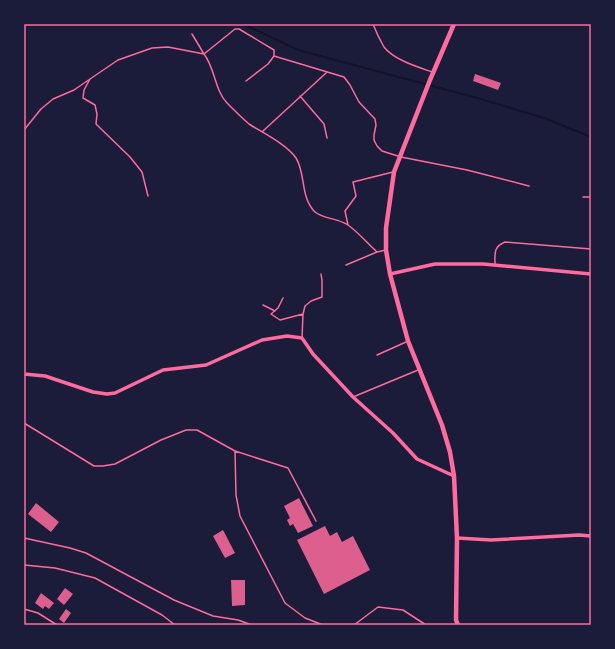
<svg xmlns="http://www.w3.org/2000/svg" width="615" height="649" viewBox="0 0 615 649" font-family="Karla,sans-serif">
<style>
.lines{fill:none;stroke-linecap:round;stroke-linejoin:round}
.stream{stroke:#12122b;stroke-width:2}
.building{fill:#dd5f8e}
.path{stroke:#ff6b9d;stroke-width:1.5}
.service{stroke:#ff6b9d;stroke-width:1.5}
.minor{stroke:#ff6b9d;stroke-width:3.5}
.tertiary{stroke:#ff6b9d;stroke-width:4.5}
.neatline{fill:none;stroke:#ff6b9d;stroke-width:1.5}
</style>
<rect width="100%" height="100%" fill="#1b1b3a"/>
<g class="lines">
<!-- stream -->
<path class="stream" d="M 243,24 L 298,50 L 481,99 L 544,118 L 591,137"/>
</g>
<!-- building -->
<path class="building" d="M 475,74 L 501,83 L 498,90 L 473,81 Z
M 299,498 L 313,526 L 298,533 L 293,524 L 290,526 L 287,520 L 290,518 L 284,506 Z
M 36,503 L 59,522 L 51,532 L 28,514 Z
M 325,526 L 330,536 L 337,532 L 342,542 L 353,536 L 370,570 L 324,594 L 297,540 Z
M 223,530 L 235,553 L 225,558 L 213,536 Z
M 231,580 L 245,580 L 245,605 L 232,606 Z
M 65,588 L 73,594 L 64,605 L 57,599 Z
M 41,593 L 54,603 L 49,609 L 45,606 L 43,609 L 35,603 Z
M 66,609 L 71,613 L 64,623 L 59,619 Z"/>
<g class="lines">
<!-- path -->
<path class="path" d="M 24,565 L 55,568 L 95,578 L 162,615 L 175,625"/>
<!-- service -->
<path class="service" d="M 373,24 C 376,32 380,40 384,47 C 394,60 418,67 432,72
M 192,34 L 204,54 L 235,29 L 239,29 L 274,50 L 274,56
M 90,79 L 118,60 L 152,48 L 168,47 L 204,54 C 215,68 215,91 227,103 C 234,110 242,118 249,124 C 263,133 286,144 296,158 C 306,174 300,197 315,212 C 323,219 338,218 348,225 C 358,232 368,244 377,252 L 386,250
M 246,81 L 268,64 L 274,56 L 344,77 L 350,85 L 359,102 L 375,119 L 376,125 L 374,135 L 374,140 L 377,146 L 382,151 L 401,157 L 467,170 L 529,186
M 300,96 L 324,124 L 327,138
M 24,130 L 41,109 L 53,99 L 74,90 L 90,79 L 84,90 L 83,98 L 95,105 L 97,114 L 96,124 L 130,157 L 142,172 L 148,196
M 263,131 L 326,73
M 583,197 L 591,197
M 348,225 L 345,211 L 356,196 L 353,182 L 393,172
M 346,265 L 377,252
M 495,265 C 495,254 493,247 505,242 L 591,249
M 283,298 L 278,308 L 271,314 L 280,320 L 303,314
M 263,305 L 275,311
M 302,338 L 303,314 L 305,306 L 311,301 L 322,297 L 322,280 L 321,274
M 377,355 L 406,342
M 353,397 L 418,370
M 24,423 L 94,466 L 103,466 L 115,464 L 161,440 L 186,430 L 197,430 L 235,451 L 288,468 L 316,521
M 235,451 L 236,495 L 240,516 L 285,603 L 305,618 L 323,625
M 24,538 L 70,548 L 86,553 L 174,600 L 213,616 L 238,620 L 252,625
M 24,609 L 38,613 L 57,625
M 354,625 L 378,607 L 403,610 L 426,625"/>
<!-- minor -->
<path class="minor" d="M 390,274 L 435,264 L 483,264 L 591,274
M 24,374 L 45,376 L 93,392 L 107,394 L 115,393 L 163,370 L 206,365 L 262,340 L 287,336 L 302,338 L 313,354 L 353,397 L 393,433 L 417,459 L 454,476
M 457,538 L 491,540 L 579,535 L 591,536"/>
<!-- tertiary -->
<path class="tertiary" d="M 454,24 L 430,80 L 394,172 L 386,228 L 386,250 L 390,274 L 408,341 L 442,425 L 450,452 L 454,476 L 457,538 L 456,620 L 458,625"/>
</g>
<!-- border -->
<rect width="615" height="649" fill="none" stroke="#1b1b3a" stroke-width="50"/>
<rect x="25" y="25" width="565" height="599" class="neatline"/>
</svg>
